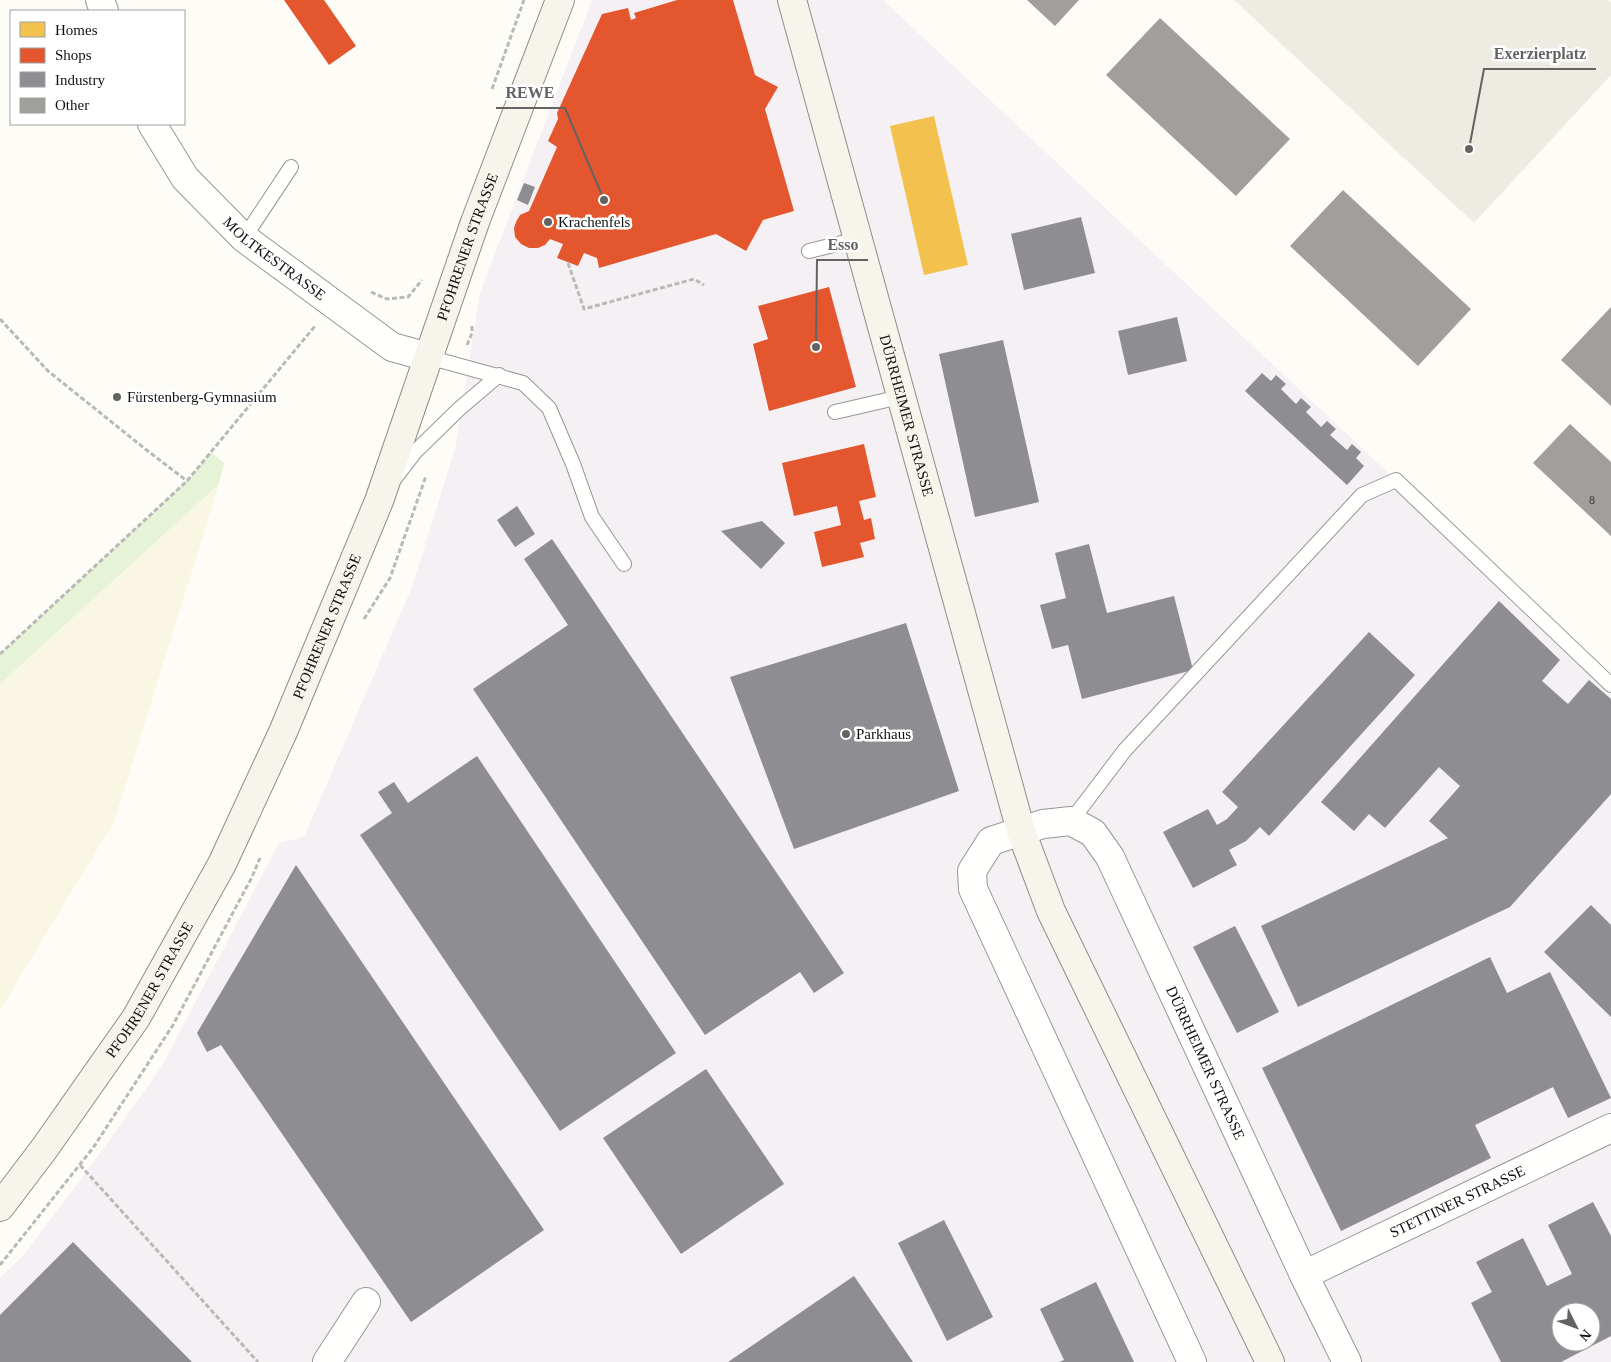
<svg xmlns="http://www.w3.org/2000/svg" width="1611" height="1362" viewBox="0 0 1611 1362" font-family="Georgia,serif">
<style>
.industrial{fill:#f5f0f3;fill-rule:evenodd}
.farmland{fill:#f9f7e4}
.green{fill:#e7f3d7}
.plaza{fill:#edebe2}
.homes{fill:#f2c14e}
.shops{fill:#e4572e}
.industry{fill:#8d8d92;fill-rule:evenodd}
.building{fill:#a19f9c}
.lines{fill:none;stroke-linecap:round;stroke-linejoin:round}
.lane-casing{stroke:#979795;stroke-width:16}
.street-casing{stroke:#979795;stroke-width:30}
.secondary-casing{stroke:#8e8d8b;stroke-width:30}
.path{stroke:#b9b9b8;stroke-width:3;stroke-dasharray:5 2.5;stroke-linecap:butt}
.lane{stroke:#fffffe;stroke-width:14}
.street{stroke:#fffffe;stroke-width:28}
.secondary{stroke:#f6f4eb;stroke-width:28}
.poi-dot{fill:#646362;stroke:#fff;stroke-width:2}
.labels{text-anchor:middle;stroke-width:5;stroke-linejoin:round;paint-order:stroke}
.number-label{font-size:12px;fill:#353434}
.poi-label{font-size:15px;fill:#111;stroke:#fff;text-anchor:start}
.street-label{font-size:15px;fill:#111;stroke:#fff}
.leader{fill:none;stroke:#646362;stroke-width:2}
.callout-dot{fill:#646362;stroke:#fff;stroke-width:2}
.callout-label{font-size:16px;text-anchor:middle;font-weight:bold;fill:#646362;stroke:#fff;stroke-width:5;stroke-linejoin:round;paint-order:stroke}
</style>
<rect width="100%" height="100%" fill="#fdfcf7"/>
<!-- industrial -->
<path class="industrial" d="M 592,0 L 883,0 L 1396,480 L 1611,678 L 1611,1362 L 0,1362 L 0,1278 L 22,1257 L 91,1166 L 162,1066 L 279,843 L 304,837 L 412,587 L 455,449 L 480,293 ZM 1561,1312 L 1591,1312 L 1591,1342 L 1561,1342 Z"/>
<!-- farmland -->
<path class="farmland" d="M 219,484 L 114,822 L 0,1010 L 0,684 Z"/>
<!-- green -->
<path class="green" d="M 211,452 L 224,463 L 219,484 L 0,684 L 0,654 L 187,481 Z"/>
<!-- plaza -->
<path class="plaza" d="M 1234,0 L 1608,0 L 1611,3 L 1611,75 L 1474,223 Z"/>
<!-- homes -->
<path class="homes" d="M 934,116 L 968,265 L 924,275 L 890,126 Z"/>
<!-- shops -->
<path class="shops" d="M 284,0 L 324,0 L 356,46 L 329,65 Z
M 677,0 L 733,0 L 755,75 L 778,87 L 765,109 L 794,211 L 763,220 L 746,251 L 716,234 L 599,268 L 597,258 L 584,253 L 578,266 L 557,258 L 563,244 L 550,239 L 545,245 L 538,248 L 529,248 L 521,244 L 515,237 L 514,228 L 516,222 L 520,215 L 529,211 L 557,147 L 548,141 L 558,119 L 557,113 L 602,14 L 628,8 L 631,20 L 636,18 L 634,13 Z
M 829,287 L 856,387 L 769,411 L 753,344 L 768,339 L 758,306 Z
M 864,444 L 876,497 L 859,501 L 864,520 L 871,518 L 875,539 L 860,543 L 864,557 L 822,567 L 814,532 L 841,525 L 837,506 L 794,516 L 782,463 Z"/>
<!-- industry -->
<path class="industry" d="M 524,183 L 535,187 L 528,205 L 517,200 Z
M 1081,217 L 1095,273 L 1024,290 L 1011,234 Z
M 1177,317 L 1187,361 L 1128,375 L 1118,331 Z
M 1003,340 L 1039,502 L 975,517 L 939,354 Z
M 1262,373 L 1271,381 L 1276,375 L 1286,384 L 1281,389 L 1296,404 L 1301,398 L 1311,407 L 1306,412 L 1321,427 L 1327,421 L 1336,429 L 1330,435 L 1347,450 L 1352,444 L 1361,452 L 1356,458 L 1364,466 L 1347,485 L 1245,391 Z
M 517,506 L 535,534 L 515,547 L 497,520 Z
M 762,521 L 785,543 L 761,569 L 721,531 Z
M 552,539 L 844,973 L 814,993 L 800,972 L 705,1035 L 473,689 L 568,625 L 524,559 Z
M 1089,544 L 1107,613 L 1174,596 L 1193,670 L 1082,699 L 1068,645 L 1052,649 L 1040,605 L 1066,598 L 1055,553 Z
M 1499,601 L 1560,660 L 1542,681 L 1568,704 L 1589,680 L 1611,699 L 1611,794 L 1510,907 L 1298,1007 L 1261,926 L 1448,838 L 1429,821 L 1460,786 L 1439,767 L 1385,828 L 1369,814 L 1354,831 L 1321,802 Z
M 906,623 L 959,791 L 794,849 L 730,677 Z
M 1369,632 L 1415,675 L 1269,836 L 1260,827 L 1246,841 L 1229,850 L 1237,865 L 1193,888 L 1163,832 L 1208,809 L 1217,825 L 1227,819 L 1238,807 L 1222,792 Z
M 477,756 L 676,1053 L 560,1131 L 360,835 L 392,813 L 378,792 L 394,782 L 408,803 Z
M 296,865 L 544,1230 L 411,1322 L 221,1045 L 207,1052 L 197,1033 Z
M 1591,905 L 1611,925 L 1611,1017 L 1544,952 Z
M 1235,926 L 1279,1012 L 1237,1033 L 1193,947 Z
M 1490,957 L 1507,993 L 1550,972 L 1611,1098 L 1568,1118 L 1553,1087 L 1475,1125 L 1491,1158 L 1341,1231 L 1262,1068 Z
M 706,1069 L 784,1184 L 681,1254 L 603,1138 Z
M 1593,1202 L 1611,1236 L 1611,1336 L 1561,1362 L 1501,1362 L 1471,1303 L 1492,1292 L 1476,1262 L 1523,1238 L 1547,1286 L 1572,1274 L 1548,1225 ZM 1561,1312 L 1591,1312 L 1591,1342 L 1561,1342 Z
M 944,1220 L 993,1317 L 947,1341 L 898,1243 Z
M 73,1242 L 192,1362 L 0,1362 L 0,1315 Z
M 854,1276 L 913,1362 L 728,1362 Z
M 1096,1282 L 1134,1362 L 1059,1362 L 1064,1360 L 1040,1309 Z"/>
<!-- building -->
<path class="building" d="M 1027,0 L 1079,0 L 1055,26 Z
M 1160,18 L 1290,139 L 1236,196 L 1106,75 Z
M 1343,190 L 1471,309 L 1418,366 L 1290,246 Z
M 1611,307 L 1611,406 L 1561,360 Z
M 1570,424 L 1611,462 L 1611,536 L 1533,463 Z"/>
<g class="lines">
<defs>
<path id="lane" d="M 244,238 L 291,167
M 809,251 L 858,239
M 428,357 L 523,383 L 549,408 L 573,464 L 592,517 L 624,564
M 835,412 L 900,397
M 395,478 L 415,452 L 459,409 L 499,375
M 1071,821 L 1125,750 L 1362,495 L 1396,480 L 1611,685"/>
<g id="street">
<path d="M 100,0 L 104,11"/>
<path id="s1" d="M 152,124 L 185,178 L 244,238 L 392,347 L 428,357"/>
<path id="s2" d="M 1304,1275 L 1611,1128"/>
<path d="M 327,1362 L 366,1302"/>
<path id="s3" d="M 1192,1362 L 973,889 L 972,871 L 991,841 L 1043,824 L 1071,821 L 1093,833 L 1110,857 L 1304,1275 L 1347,1362"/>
</g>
<g id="secondary">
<path id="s4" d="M 792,0 L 1021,831 L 1051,911 L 1270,1362"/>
<path id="s5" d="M 0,1207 L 44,1149 L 136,1018 L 222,864 L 283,732 L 379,501 L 475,222 L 560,0"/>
</g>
</defs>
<!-- lane casing -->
<use href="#lane" class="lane-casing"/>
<!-- street casing -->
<use href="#street" class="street-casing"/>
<!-- secondary casing -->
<use href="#secondary" class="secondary-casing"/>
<!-- path -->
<path class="path" d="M 492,89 L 524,0
M 568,263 L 584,309 L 694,279 L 704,285
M 371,292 L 387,299 L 408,297 L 422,280
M 0,319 L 48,371 L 144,448 L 187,481
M 467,345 L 472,333 L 472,325
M 364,619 L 390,578 L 426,476
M 0,654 L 187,481 L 315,326
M 80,1165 L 258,1362
M 0,1265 L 93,1148 L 173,1025 L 252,877 L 260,858"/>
<!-- lane -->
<use href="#lane" class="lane"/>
<!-- street -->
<use href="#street" class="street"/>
<!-- secondary -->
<use href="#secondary" class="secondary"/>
</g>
<!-- markers -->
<g class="poi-dot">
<circle cx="548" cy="222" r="5"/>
<circle cx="117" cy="397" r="5"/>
<circle cx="846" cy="734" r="5"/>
</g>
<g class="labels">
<!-- number labels -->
<g class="number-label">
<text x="1592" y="504">8</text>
</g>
<!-- poi labels -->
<g class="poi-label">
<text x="558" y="227">Krachenfels</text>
<text x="127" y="402">Fürstenberg-Gymnasium</text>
<text x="856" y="739">Parkhaus</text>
</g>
<!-- street labels -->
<g class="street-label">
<text dy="5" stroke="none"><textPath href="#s5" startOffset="1074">PFOHRENER STRASSE</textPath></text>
<text dy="5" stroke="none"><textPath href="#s1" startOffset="184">MOLTKESTRASSE</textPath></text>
<text dy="5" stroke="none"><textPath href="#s4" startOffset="431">DÜRRHEIMER STRASSE</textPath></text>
<text dy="5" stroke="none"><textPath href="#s5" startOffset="669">PFOHRENER STRASSE</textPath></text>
<text dy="5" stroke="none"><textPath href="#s5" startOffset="264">PFOHRENER STRASSE</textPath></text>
<text dy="5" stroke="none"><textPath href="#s3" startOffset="939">DÜRRHEIMER STRASSE</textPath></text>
<text dy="5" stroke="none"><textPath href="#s2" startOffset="170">STETTINER STRASSE</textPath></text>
</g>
</g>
<!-- callouts -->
<path class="leader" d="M1469 149L1484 69H1596M604 200L565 108H496M816 347L817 260H868"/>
<g class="callout-dot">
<circle cx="1469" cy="149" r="5"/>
<circle cx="604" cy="200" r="5"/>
<circle cx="816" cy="347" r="5"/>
</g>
<g class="callout-label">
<text x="1540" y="59">Exerzierplatz</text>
<text x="530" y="98">REWE</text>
<text x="843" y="250">Esso</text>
</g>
<!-- legend -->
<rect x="10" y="10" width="175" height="115" fill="#ffffff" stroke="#a0a0a0"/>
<rect x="20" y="22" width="25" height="15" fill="#f2c14e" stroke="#a0a0a0"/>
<text x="55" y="35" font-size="15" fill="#111111">Homes</text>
<rect x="20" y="48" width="25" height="15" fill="#e4572e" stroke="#a0a0a0"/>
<text x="55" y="60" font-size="15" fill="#111111">Shops</text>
<rect x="20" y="72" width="25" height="15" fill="#8d8d92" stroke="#a0a0a0"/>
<text x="55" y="85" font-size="15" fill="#111111">Industry</text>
<rect x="20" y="98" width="25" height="15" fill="#a19f9c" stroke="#a0a0a0"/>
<text x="55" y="110" font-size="15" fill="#111111">Other</text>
<!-- north arrow -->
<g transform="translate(1576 1327) rotate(132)"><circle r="24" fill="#ffffff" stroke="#a0a0a0"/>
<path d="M0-4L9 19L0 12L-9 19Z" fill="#646362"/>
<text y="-8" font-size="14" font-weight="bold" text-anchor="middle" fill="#111111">N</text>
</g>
</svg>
